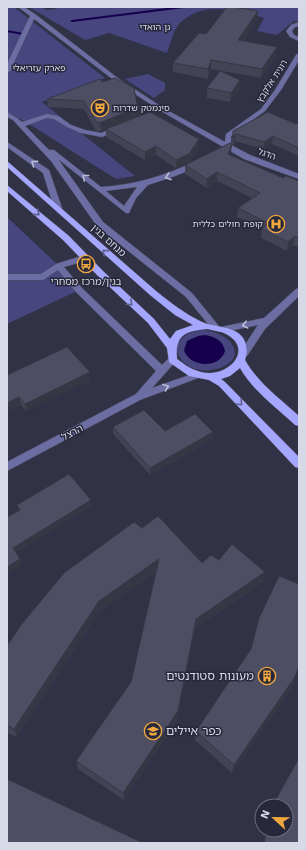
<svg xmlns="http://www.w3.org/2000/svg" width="306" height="850" viewBox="0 0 306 850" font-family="'Work Sans','Noto Sans Hebrew',sans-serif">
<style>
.green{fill:#47467f}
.water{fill:#16004e}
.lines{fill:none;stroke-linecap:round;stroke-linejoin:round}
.stream{fill:#16004e;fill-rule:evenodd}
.minor-casing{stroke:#4f5063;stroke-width:1}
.major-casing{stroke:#4f5063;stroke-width:1}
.minor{fill:#6b6da3;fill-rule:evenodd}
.major{fill:#a5a6fe;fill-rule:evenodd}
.wall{fill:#424355}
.shaded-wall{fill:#363745}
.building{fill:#4d4e63;stroke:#363745}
.oneway{stroke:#bdbed5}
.oneway2{stroke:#606193}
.labels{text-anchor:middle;stroke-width:3;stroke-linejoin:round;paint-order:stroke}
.far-park-label{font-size:9px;fill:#d9dbf1;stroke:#27283b}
.far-street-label{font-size:9px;fill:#d8d9e6;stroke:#27283b}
.far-poi-label{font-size:9px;fill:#d8d9e6;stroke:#27283b;text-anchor:start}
.street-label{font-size:10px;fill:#d8d9e6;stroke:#27283b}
.poi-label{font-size:10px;fill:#d8d9e6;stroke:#27283b}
.near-poi-label{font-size:12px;fill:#d8d9e6;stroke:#27283b;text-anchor:end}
</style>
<rect width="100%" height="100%" fill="#313246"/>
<!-- green -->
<path class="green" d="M 7,7 L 14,7 L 105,78 L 42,102 L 135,176 L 116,179 L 26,122 L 7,112 Z
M 29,7 L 40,7 L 48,10 L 65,7 L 299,7 L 299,21 L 294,21 L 277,35 L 257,31 L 264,18 C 234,10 203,0 179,24 C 173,31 170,45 167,53 L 109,33 L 85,40 Z
M 148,74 L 165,83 L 165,90 L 154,98 L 125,79 Z
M 7,217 L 59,266 L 79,290 L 7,324 Z
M 204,330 C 233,333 250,360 216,369 C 180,379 156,335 204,330 Z"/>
<!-- water -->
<path class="water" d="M 205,335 C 215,337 223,340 225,351 C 219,370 189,367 184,350 L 187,341 L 198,336 Z"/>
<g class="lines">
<!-- stream -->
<path class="stream" d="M 175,7 L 186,7 L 184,8 L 72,22 L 70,21 L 72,20 Z
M 7,30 L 23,33 L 25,34 L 23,35 L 7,32 Z"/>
<defs>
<path id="minor" d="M 18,7 L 24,7 L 35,14 L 119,79 L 165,109 L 225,142 L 226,134 L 261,109 L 275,90 L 296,55 L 299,53 L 299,60 L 281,90 L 265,111 L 231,136 L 231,145 L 250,155 L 299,174 L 299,179 L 244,159 L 161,111 L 115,81 L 34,19 L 10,71 L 7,73 L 7,64 L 30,16 Z
M 299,22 L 299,26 L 295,27 L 292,31 L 294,35 L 299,37 L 299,41 L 290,37 L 286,31 L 291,25 Z
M 7,112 L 17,118 L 22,122 L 47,114 L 58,116 L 71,125 L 85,130 L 101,133 L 116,127 L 120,127 L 120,129 L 102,137 L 81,133 L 67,127 L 54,119 L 47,118 L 25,126 L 49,150 L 54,150 L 101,187 C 134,185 164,176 194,162 L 200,162 L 200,166 L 175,176 L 148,185 L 136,198 L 129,213 L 126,213 L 58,159 L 103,222 L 192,293 L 218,325 L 219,327 L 218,329 L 212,329 L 186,297 L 97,226 L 51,161 L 13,120 L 7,117 ZM 137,187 L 124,206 L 106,191 Z
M 7,142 L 49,170 L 62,208 L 61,210 L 55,210 L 54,208 L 43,173 L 7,147 Z
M 85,255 L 89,258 L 88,260 L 64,267 L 82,288 L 162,365 L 169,358 L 172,357 L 177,360 L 152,388 L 195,373 L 200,376 L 198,378 L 140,400 L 7,471 L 7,462 L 136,394 L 156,371 L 76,292 L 58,270 L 43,280 L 7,280 L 7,274 L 41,274 L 56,264 Z
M 299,288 L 299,296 L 265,329 L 247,356 L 241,356 L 239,354 L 258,325 L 224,332 L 221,331 L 220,329 L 221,327 L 264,318 L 296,289 Z"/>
<path id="major" d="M 7,161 L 156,291 C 171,303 185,314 202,322 C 215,328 242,325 246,345 C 247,351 247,354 245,360 C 258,383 279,398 299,416 L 299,426 L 295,425 C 276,407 253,391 240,368 L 230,376 L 221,379 L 225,382 L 299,457 L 299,468 L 295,467 L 219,386 L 209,380 L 189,376 L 169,362 L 167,348 L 148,323 L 97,275 L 63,240 L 7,191 L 7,185 L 69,236 L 103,271 L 154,319 L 170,339 L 176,331 L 193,325 L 175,315 L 150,295 L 7,167 ZM 208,329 C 214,331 221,331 226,334 C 257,350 224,383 195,370 C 188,368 182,362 177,359 C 175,334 186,331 208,329 Z"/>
</defs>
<!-- minor casing -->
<use href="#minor" class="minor-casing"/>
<!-- major casing -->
<use href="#major" class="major-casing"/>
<!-- minor -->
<use href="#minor" class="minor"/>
<!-- major -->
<use href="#major" class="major"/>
</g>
<!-- wall -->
<path class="wall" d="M 258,11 L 257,20 L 243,41 L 276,56 L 261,78 L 211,69 L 208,79 L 173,72 L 173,63 L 206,34 Z
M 102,82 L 141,106 L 141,115 L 199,139 L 199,148 L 189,163 L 176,168 L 156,155 L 145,160 L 106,137 L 106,129 L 101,131 L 96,131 L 84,109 L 48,107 L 47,99 Z
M 207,88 L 239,89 L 230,102 L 207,98 Z
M 299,122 L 299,156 L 272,144 L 263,149 L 235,141 L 234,145 L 232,144 L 233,131 L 296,124 Z
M 231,153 L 230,155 L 283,178 L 299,181 L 299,247 L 293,245 L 287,251 L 261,238 L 262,229 L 237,217 L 238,208 L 252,198 L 217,181 L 207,188 L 185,174 L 185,165 Z
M 7,375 L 90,380 L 26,411 L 21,405 L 7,411 Z
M 113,427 L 165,431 L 213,439 L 150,475 L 113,434 Z
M 142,528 L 202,563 L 219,560 L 263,582 L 195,629 L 177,720 L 124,800 L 78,769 L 76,761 L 131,682 L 157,571 L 100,611 L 17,737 L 7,733 L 7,646 Z
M 293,687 L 232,773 L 195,740 L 196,731 Z"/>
<!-- shaded-wall -->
<path class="shaded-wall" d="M 258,11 L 257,20 L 237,49 L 238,40 Z
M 277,47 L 276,56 L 261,78 L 262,69 Z
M 211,60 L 211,69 L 208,79 L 208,69 Z
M 240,80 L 239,89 L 230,102 L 231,93 Z
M 141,106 L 141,115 L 101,131 L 100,123 Z
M 235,134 L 235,141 L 234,145 L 234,137 Z
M 273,136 L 272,144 L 263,149 L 264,142 Z
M 199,139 L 199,148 L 189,163 L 176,168 L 176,160 Z
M 232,144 L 231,153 L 228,163 L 228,154 Z
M 156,146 L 156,155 L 145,160 L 145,152 Z
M 217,172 L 217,181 L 207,188 L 207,179 Z
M 295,236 L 293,245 L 287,251 L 288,242 Z
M 90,372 L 90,380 L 26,411 L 25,404 Z
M 19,397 L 21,405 L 7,411 L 7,403 Z
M 213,432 L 213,439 L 150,475 L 150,468 Z
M 91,500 L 92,506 L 14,554 L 13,548 Z
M 20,559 L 22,565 L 7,574 L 7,567 Z
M 159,559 L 159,569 L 100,611 L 17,737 L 14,729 L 99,601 Z
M 265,572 L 263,582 L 195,629 L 177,720 L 124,800 L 123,793 L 196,619 Z
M 295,677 L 293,687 L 232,773 L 234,765 Z"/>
<!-- building -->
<path class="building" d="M 227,7 L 233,7 L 258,11 L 238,40 L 277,47 L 262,69 L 211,60 L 208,69 L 173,63 L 199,33 L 206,34 Z
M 220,71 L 240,80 L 231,93 L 207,88 Z
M 115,78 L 134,88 L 137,104 L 141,106 L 100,123 L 96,122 L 84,101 L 47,99 L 100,79 L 102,82 Z
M 150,112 L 199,139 L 189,154 L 176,160 L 156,146 L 145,152 L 106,129 Z
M 268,112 L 296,124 L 299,122 L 299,148 L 273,136 L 264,142 L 235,134 L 234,137 L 233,137 L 233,131 Z
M 230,143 L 232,144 L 228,154 L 283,178 L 286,176 L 299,181 L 299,238 L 295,236 L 288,242 L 262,229 L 268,223 L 238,208 L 260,193 L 217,172 L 207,179 L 185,165 Z
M 67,347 L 90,372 L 25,404 L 19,397 L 7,403 L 7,375 Z
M 144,410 L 165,431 L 195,414 L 213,432 L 150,468 L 113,427 Z
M 69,474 L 91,500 L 13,548 L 20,559 L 7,567 L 7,517 L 20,510 L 17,505 Z
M 158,516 L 202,563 L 211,555 L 219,560 L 232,544 L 265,572 L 196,619 L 178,711 L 123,793 L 76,761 L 131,682 L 159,559 L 99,601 L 14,729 L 7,725 L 7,646 L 21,625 L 64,573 L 134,522 L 142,528 Z
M 279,576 L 299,584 L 299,666 L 295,677 L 234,765 L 196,731 L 251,649 L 259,618 Z
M 299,758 L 299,843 L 264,843 L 267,830 L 286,830 L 286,806 L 274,806 L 276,799 Z
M 7,779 L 143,843 L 7,843 Z"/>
<!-- one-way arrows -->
<defs><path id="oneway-chevron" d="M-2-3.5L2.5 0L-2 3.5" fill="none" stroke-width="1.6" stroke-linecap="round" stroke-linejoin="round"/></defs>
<g class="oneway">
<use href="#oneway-chevron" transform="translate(34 163) rotate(-144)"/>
<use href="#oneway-chevron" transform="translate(85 177) rotate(-141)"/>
<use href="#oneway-chevron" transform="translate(168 177) rotate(160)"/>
<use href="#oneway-chevron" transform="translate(245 325) rotate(167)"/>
<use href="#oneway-chevron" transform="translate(166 387) rotate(-20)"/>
</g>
<g class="oneway2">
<use href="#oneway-chevron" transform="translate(37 213) rotate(41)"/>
<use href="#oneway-chevron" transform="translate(105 252) rotate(-138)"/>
<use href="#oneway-chevron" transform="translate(130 303) rotate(42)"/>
<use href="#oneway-chevron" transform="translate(240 403) rotate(46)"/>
</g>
<!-- icons -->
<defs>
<symbol id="theatre-ring" viewBox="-11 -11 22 22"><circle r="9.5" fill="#27283b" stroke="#efa73e" stroke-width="1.5"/><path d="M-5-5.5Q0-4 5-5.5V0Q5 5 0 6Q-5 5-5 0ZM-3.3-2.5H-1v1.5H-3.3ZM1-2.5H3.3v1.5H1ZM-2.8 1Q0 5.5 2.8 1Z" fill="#efa73e"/></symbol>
<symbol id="hospital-ring" viewBox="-11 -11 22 22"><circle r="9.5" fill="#27283b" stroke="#efa73e" stroke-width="1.5"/><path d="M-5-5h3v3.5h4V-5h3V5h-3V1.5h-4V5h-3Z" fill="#efa73e"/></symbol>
<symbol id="bus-ring" viewBox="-11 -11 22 22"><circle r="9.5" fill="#27283b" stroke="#efa73e" stroke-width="1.5"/><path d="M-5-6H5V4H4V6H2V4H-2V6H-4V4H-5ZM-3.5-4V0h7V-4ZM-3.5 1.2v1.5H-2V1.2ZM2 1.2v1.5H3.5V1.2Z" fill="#efa73e"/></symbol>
<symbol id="building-ring" viewBox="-11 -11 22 22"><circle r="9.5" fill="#27283b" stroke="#efa73e" stroke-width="1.5"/><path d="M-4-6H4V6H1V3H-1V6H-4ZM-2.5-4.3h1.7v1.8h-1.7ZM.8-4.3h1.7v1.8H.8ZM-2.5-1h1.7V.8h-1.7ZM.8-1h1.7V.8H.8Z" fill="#efa73e"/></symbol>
<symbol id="university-ring" viewBox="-11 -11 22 22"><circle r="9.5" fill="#27283b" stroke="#efa73e" stroke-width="1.5"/><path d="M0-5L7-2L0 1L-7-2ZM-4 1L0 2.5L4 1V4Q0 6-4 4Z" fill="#efa73e"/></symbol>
</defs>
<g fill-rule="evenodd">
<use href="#theatre-ring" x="90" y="98" width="20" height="20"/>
<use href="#hospital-ring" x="266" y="214" width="20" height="20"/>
<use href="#bus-ring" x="76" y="254" width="20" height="20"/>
<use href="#building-ring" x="257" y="666" width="20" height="20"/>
<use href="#university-ring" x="143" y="721" width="20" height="20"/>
</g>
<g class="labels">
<!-- far-park labels -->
<g class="far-park-label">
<text x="155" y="30">גן הואדי</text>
<text x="39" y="71">פארק עזריאלי</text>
</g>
<!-- far-street labels -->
<g class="far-street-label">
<text transform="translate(272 81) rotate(-57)" y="3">רונית אלקבץ</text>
<text transform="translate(267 154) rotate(20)" y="3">הדגל</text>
</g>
<!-- far-poi labels -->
<g class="far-poi-label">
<text x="113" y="111">סינמטק שדרות</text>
<text x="263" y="227" text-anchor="end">קופת חולים כללית</text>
</g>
<!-- street labels -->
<g class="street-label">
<text transform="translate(109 240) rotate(42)" y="4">מנחם בגין</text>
<text transform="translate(72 432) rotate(-28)" y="4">הרצל</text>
</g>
<!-- poi labels -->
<g class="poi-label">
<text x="86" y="285">בגין/מרכז מסחרי</text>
</g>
<!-- near-poi labels -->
<g class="near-poi-label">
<text x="254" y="680">מעונות סטודנטים</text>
<text x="166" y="735" text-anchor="start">כפר איילים</text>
</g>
</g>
<!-- border -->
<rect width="306" height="850" fill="none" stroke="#d8d9e6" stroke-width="16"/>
<!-- north arrow -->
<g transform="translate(274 818) rotate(292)"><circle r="19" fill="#27283b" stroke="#6e6f7f"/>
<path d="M0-3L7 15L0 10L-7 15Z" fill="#efa73e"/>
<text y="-6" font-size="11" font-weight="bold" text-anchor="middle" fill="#d8d9e6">N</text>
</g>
</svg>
